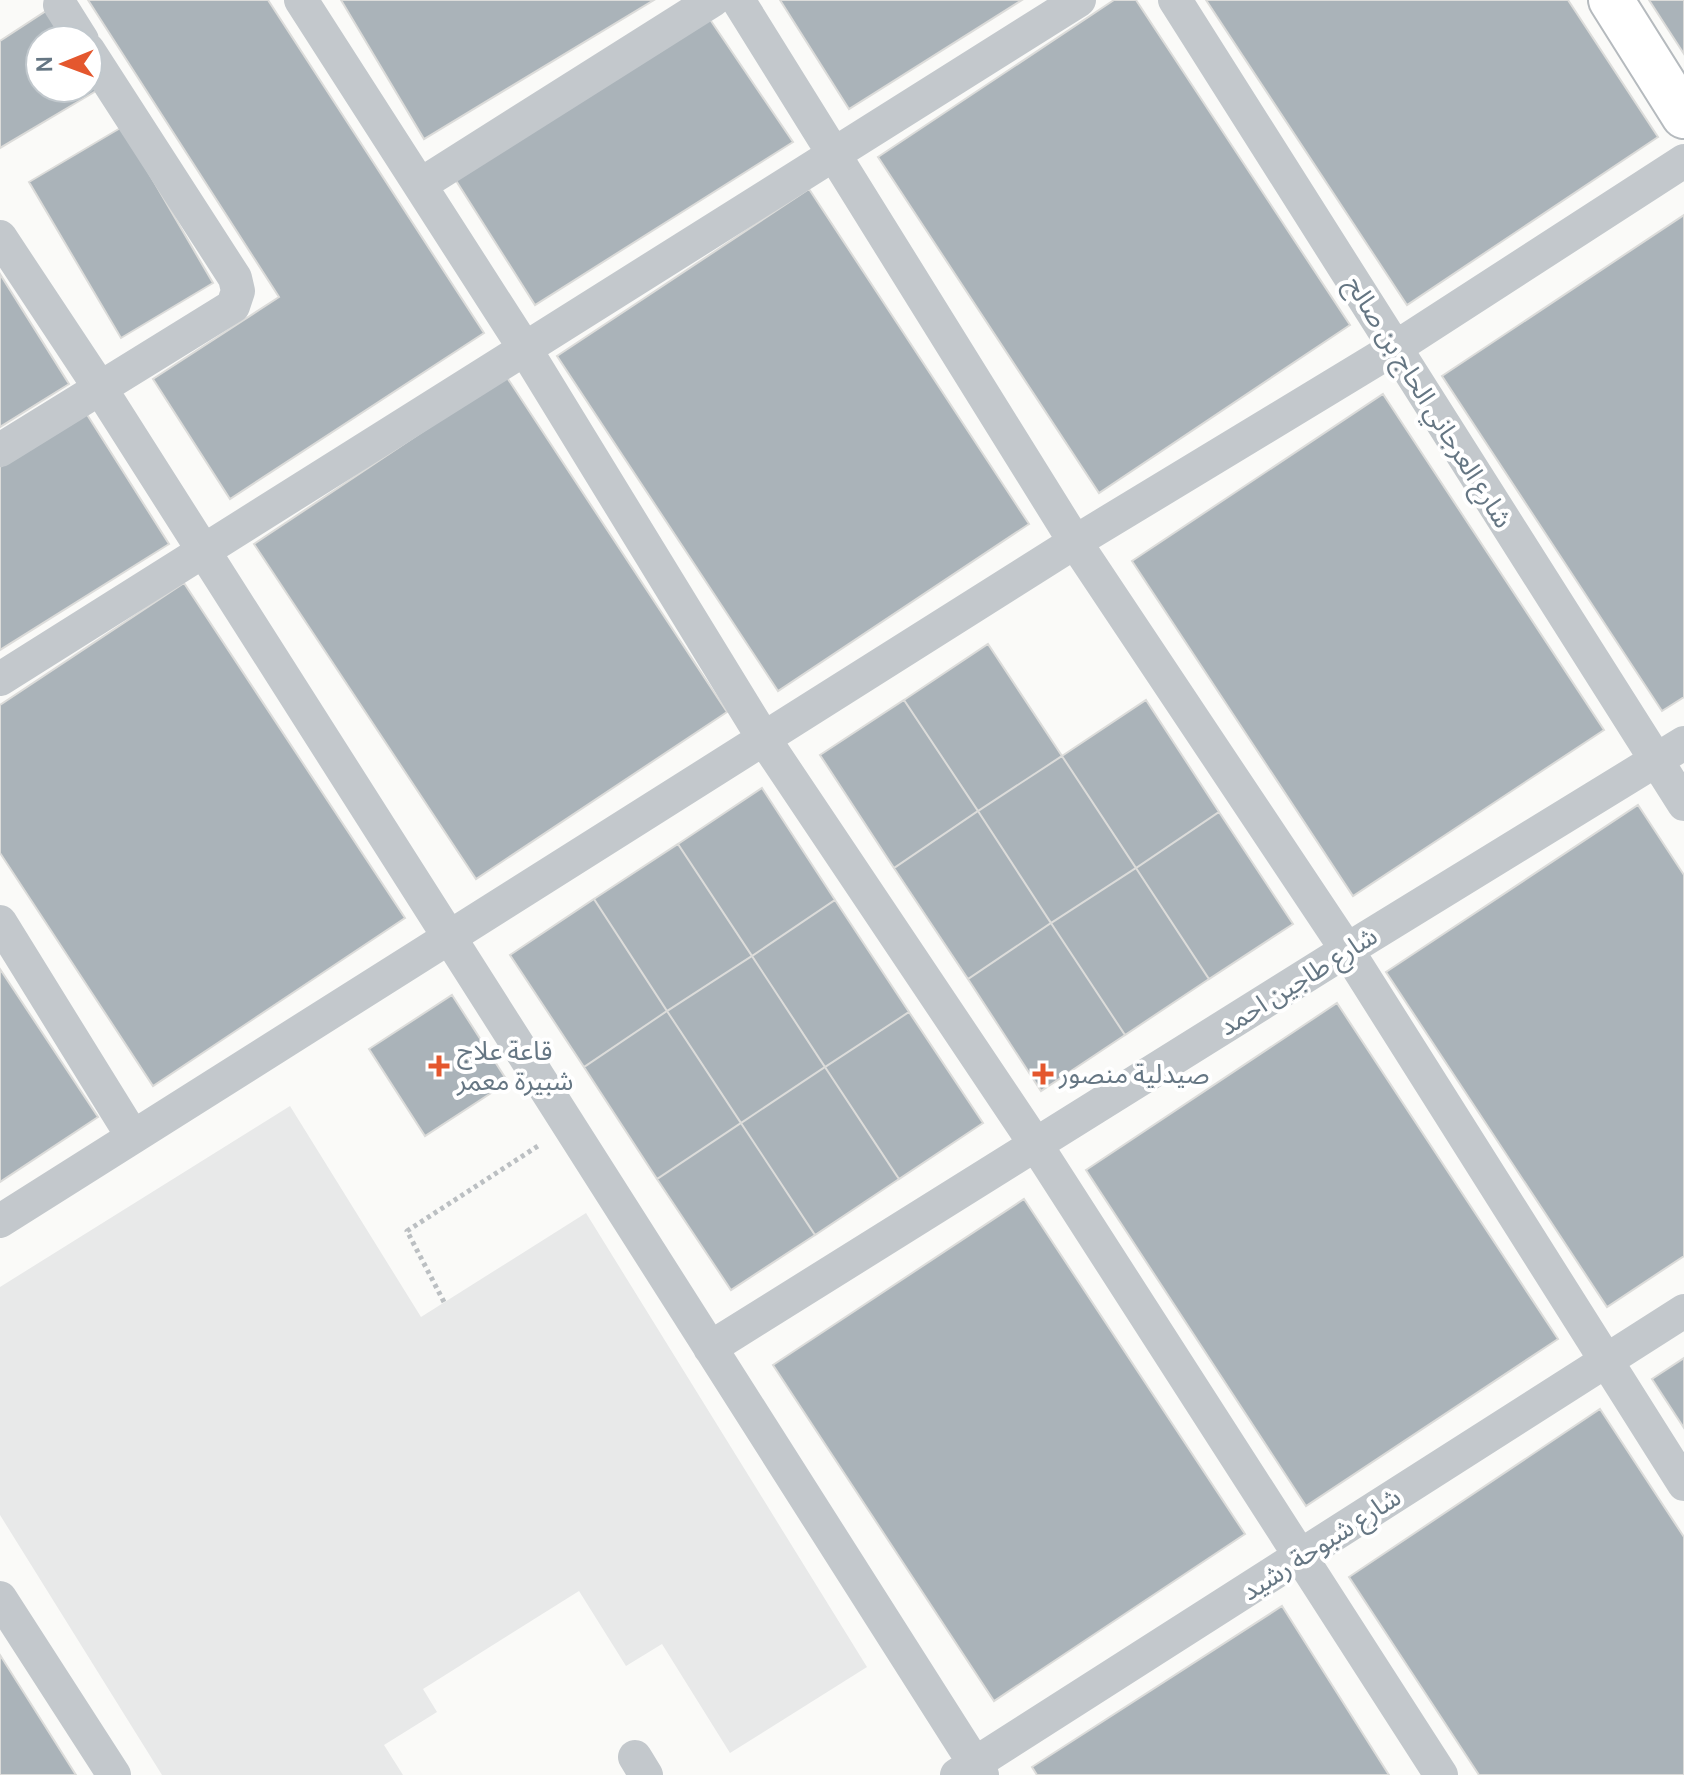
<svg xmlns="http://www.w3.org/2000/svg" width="1684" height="1775" viewBox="0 0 1684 1775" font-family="Manrope,'Noto Sans Arabic',sans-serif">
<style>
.built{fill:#e8e9e9}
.building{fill:#aab3b9;stroke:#dcdcda;stroke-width:2}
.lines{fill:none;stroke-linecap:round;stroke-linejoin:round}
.primary-casing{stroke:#b5babe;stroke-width:48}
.path{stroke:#bbbfc2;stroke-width:5;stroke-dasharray:4 4;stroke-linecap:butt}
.street{stroke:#c3c8cc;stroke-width:34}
.primary{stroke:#fff;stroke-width:44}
.poi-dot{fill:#e4572e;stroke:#fff;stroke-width:3}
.labels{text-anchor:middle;stroke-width:8;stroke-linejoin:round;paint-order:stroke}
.street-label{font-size:26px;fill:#657683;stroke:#fff}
.poi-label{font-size:26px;fill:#657683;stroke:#fff;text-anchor:start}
</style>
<rect width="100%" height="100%" fill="#fafaf8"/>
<!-- built -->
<path class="built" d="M 290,1106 L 421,1317 L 586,1213 L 867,1667 L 730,1753 L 662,1644 L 626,1666 L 579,1591 L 423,1689 L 437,1712 L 384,1745 L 403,1775 L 162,1775 L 0,1515 L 0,1287 Z"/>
<!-- building -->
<path class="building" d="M 88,0 L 268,0 L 484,333 L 230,499 L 153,379 L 279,297 Z
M 341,0 L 654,0 L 424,139 Z
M 780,0 L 1022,0 L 849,109 Z
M 1114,0 L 1136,0 L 1350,325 L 1099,493 L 878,157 Z
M 1206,0 L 1568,0 L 1658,137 L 1407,305 Z
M 1649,0 L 1684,0 L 1684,54 Z
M 46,11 L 64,40 L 40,40 L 40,88 L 88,88 L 88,78 L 96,91 L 0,148 L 0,41 Z
M 709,18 L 793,142 L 535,305 L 455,179 Z
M 122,127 L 213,283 L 121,338 L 29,182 Z
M 809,189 L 1029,524 L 778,691 L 557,356 Z
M 1684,215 L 1684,697 L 1662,711 L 1442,376 Z
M 0,274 L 69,384 L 0,427 Z
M 506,376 L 727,712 L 476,879 L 254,544 Z
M 1383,394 L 1604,730 L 1353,896 L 1132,561 Z
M 86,413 L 169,544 L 0,650 L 0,467 Z
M 184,583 L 405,918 L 153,1086 L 0,853 L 0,705 Z
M 988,644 L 1062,756 L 978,811 L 904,700 Z
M 904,700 L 978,811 L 894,868 L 820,755 Z
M 1146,700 L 1219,812 L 1136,868 L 1062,756 Z
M 1062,756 L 1136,868 L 1051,923 L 978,811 Z
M 762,788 L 835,900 L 752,956 L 678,844 Z
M 1638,805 L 1684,875 L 1684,1256 L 1607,1307 L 1386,972 Z
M 978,811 L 1051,923 L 968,979 L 894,868 Z
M 1219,812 L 1293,924 L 1209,979 L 1136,868 Z
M 678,844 L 752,956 L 667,1011 L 594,899 Z
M 1136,868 L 1209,979 L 1125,1035 L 1051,923 Z
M 594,899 L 667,1011 L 584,1067 L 510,955 Z
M 835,900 L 909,1012 L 825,1067 L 752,956 Z
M 1051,923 L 1125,1035 L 1041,1091 L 968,979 Z
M 752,956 L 825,1067 L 741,1123 L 667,1011 Z
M 0,969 L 98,1117 L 0,1182 Z
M 452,995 L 508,1082 L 425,1136 L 369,1049 Z
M 1337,1003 L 1558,1339 L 1306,1506 L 1086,1170 Z
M 667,1011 L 741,1123 L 657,1179 L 584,1067 Z
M 909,1012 L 983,1123 L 899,1179 L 825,1067 Z
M 825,1067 L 899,1179 L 815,1235 L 741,1123 Z
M 741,1123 L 815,1235 L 731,1290 L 657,1179 Z
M 1024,1199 L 1245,1534 L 994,1701 L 773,1365 Z
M 1684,1358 L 1684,1428 L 1652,1379 Z
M 1600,1409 L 1684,1537 L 1684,1775 L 1479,1775 L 1349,1577 Z
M 1282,1606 L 1389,1775 L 1037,1775 L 1032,1767 Z
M 0,1655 L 76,1775 L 0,1775 Z"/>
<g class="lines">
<defs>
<path id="primary" d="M 1611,0 L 1684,116"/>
</defs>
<!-- primary casing -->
<use href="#primary" class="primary-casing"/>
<!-- path -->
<path class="path" d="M 444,1302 L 407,1231 L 541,1144"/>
<!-- street -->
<path class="street" d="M 301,0 L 525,349 L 764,739 L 1036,1145 L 1441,1775
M 738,0 L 1075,542 L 1347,950 L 1684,1484
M 1175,0 L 1684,804
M 60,5 L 82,40
M 420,185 L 713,0
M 0,237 L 100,388 L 982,1775
M 0,450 L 233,306 L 238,291 L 235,278 L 88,50
M 0,679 L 1079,0
M 0,922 L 133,1137
M 0,1221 L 1075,542 L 1395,348 L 1684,161
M 710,1348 L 1347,950 L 1684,743
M 0,1598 L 114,1775
M 635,1757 L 646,1775
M 957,1775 L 1684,1311"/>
<!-- primary -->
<use href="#primary" class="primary"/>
</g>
<!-- markers -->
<g class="poi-dot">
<path d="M435 1054h8v8h8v8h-8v8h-8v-8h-8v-8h8z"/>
<path d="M1039 1062h8v8h8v8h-8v8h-8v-8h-8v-8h8z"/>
</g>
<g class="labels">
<!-- street labels -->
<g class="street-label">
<text transform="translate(1429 402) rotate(58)" y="9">شارع العرجاني الحاج بن صالح</text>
<text transform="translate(1298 981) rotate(-32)" y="9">شارع طاجين احمد</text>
<text transform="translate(1321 1544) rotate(-33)" y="9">شارع شبوحة رشيد</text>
</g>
<!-- poi labels -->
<g class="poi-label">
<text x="457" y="1060">قاعة علاج<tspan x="457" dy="30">شبيرة معمر</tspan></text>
<text x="1059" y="1083">صيدلية منصور</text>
</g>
</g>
<!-- north arrow -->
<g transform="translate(64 64) rotate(269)"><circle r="38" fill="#ffffff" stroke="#c1c8cd" stroke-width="2"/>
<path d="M0-6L14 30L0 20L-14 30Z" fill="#e4572e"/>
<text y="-12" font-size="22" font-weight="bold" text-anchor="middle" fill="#657683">N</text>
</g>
</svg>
